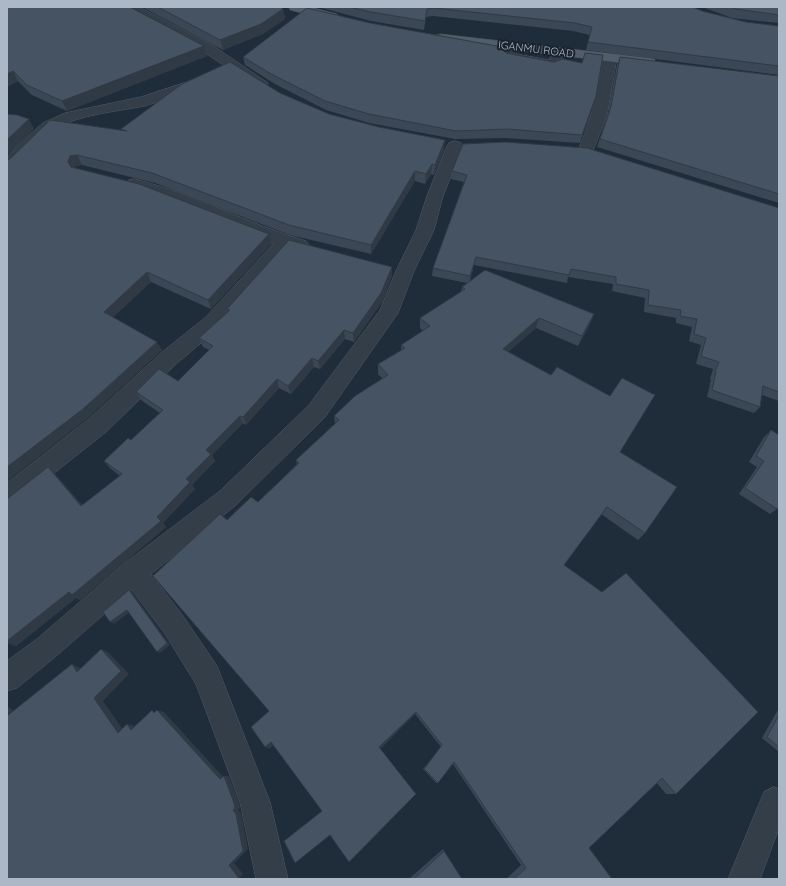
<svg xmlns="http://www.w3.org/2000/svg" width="786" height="886" viewBox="0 0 786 886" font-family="Quicksand,sans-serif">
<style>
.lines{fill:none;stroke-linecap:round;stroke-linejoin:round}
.minor-casing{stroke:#505b67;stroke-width:1}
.major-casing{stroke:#3c4753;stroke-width:1}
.minor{fill:#333e49;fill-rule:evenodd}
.major{fill:#515d69;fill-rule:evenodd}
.wall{fill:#3b4755}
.shaded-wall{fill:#303a45}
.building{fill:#455363;stroke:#303a45}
.labels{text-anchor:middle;stroke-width:4;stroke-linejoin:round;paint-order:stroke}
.far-street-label{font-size:11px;fill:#adb8c6;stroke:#19232e}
</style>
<rect width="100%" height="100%" fill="#1f2c39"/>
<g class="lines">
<defs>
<path id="minor" d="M 123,7 L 139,7 L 212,45 L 268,83 L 266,86 L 256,86 L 202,51 L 124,10 Z
M 510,42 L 515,43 L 517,46 L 516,54 L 549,60 L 554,49 L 564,49 L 566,52 L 559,68 L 552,69 L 505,60 L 502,56 L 505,43 Z
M 610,53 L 615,54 L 617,57 L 607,115 L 592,153 L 586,155 L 580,153 L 578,150 C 592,120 598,90 603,57 L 605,54 Z
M 199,78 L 204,79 L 206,82 L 204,85 C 184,92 164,101 144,106 C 114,112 83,114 55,128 C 39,137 21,169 7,173 L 7,158 L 19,144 L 43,123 L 65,113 L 141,97 Z
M 455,141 L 461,143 L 463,146 L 443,196 L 434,230 L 414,271 L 398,313 L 325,417 L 236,505 L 151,574 L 183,616 L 217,666 L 270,802 L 288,879 L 256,879 L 240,802 L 196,684 L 165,634 L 132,590 L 55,657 L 17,688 L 7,691 L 7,661 L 37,639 L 125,563 L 220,491 L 309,405 L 380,310 L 396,271 L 416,230 L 427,196 L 447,146 L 449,143 Z
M 135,179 C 194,194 248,224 306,241 L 309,245 L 306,249 L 300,251 L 290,248 L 220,327 L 175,365 L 106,432 L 15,504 L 7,508 L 7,483 L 90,418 L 161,353 L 206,317 L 273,244 L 171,202 L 129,188 L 127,184 L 129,180 Z
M 774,787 L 779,789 L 779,828 L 760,879 L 728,879 L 764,792 Z"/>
<path id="major" d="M 289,7 L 310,7 L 337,14 L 339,17 L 332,21 L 290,10 Z
M 441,34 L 649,58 L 654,59 L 656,62 L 654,65 L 649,66 L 436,41 L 434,38 L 436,35 Z"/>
</defs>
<!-- minor casing -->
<use href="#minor" class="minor-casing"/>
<!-- major casing -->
<use href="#major" class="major-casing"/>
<!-- minor -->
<use href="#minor" class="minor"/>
<!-- major -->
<use href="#major" class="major"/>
</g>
<!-- wall -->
<path class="wall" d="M 7,7 L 207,56 L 67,111 L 32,95 L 18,81 L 7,87 Z
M 142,7 L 280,7 L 283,9 L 285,19 L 263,34 L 223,50 Z
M 318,7 L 693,7 L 702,11 L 746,22 L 779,26 L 779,75 L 586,50 L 590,35 L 573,31 L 433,16 L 426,17 L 424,30 L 371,21 Z
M 702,7 L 779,7 L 779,23 L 732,18 Z
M 370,23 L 506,53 L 594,105 L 580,143 L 505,138 L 455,139 L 369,123 L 326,110 L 275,84 L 245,65 L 243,57 Z
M 620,57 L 779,76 L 779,203 L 597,147 L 608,113 L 617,65 Z
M 280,93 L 329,114 L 444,150 L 434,175 L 431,174 L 425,184 L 415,181 L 371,254 L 290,235 L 155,183 L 82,165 L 75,166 L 74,167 L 269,234 L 271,244 L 211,309 L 151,282 L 113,317 L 162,350 L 89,417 L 7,481 L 7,161 L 122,131 L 121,129 Z
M 452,171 L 779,208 L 779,401 L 762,395 L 760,407 L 754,413 L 707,397 L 711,379 L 710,379 L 713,369 L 696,364 L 701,345 L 689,341 L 692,327 L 676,323 L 676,318 L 644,312 L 645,298 L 612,291 L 613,284 L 568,277 L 567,283 L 474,265 L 470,281 L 594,314 L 590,324 L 578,346 L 536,328 L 508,352 L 620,452 L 645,533 L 638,540 L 601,514 L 564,565 L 676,794 L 666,794 L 657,783 L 589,848 L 612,879 L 506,879 L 521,865 L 453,764 L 438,783 L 436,783 L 423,769 L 441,747 L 415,714 L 380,749 L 322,811 L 273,745 L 269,749 L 269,711 L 227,520 L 258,502 L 297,464 L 296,460 L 335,424 L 334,416 L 383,379 L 378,374 L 378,364 L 401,351 L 401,345 L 423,331 L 420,328 L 420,318 L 461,292 L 462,287 L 467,283 L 432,276 L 433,268 L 464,182 L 451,179 Z
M 392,276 L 382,302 L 354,342 L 345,339 L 320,369 L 314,367 L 291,394 L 279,388 L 246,425 L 243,423 L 212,455 L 215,461 L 192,485 L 195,489 L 163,523 L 166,527 L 80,600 L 76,598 L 16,646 L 8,643 L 7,644 L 7,499 L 48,467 L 55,474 L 82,505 L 120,476 L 110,468 L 104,461 L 131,440 L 160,413 L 141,400 L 136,392 L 178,381 L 209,350 L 203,347 L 199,338 L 228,312 L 227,309 Z
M 771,430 L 777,509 L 770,514 L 739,494 L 757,467 L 749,462 L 764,437 Z
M 779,708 L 779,752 L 762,738 Z
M 443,849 L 462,879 L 409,879 Z"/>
<!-- shaded-wall -->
<path class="shaded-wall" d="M 283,9 L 285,19 L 263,34 L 223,50 L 220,40 Z
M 204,46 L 207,56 L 67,111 L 62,101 Z
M 13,71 L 18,81 L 7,87 L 7,74 Z
M 596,96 L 594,105 L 580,143 L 582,135 Z
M 29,119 L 34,129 L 7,156 L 7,140 Z
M 445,140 L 444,150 L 434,175 L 435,165 Z
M 77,155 L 82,165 L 75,166 L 73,172 L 68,162 L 70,156 Z
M 432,164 L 431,174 L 425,184 L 426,174 Z
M 415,171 L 415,181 L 371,254 L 371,245 Z
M 269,234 L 271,244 L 211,309 L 208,300 Z
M 476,257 L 474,265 L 469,283 L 470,276 Z
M 392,267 L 392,276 L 382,302 L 354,342 L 353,333 Z
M 147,272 L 151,282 L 109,321 L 104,312 Z
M 594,314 L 590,324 L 578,346 L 582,336 Z
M 539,318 L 536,328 L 500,359 L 503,349 Z
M 344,330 L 345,339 L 320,369 L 318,361 Z
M 157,342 L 162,350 L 89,417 L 7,481 L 7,467 Z
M 312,358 L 314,367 L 291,394 L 288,386 Z
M 277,379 L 279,388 L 246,425 L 243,417 Z
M 240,416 L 243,423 L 212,455 L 215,461 L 192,485 L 195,489 L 163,523 L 166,527 L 80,600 L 76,598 L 16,646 L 8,643 L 7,644 L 7,639 L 157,517 L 186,479 L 206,450 Z
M 48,467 L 55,474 L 88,512 L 81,506 Z
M 129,590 L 132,592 L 170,645 L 160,653 L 157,652 Z
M 127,610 L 130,612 L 114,624 L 110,622 Z
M 101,649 L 109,653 L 129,674 L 103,701 L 126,734 L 118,733 L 94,698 Z
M 72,664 L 80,668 L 86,675 L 77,672 Z
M 7,707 L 11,708 L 17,719 L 7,717 Z
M 157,710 L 164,712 L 225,779 L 224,776 L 229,776 L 239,802 L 240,808 L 238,810 L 241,813 L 248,849 L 234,863 L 243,874 L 239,879 L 236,879 L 229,865 L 233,810 L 220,779 Z
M 416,712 L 415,714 L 379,749 L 379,747 Z
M 127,724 L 135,726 L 131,730 Z
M 271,742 L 275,743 L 269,749 L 265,747 Z"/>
<!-- building -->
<path class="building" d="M 7,7 L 130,7 L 204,46 L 62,101 L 27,85 L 13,71 L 7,74 Z
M 158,7 L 280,7 L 283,9 L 261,24 L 220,40 Z
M 349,7 L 693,7 L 702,11 L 746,22 L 779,26 L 779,66 L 588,42 L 592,27 L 575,23 L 434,8 L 427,9 L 425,21 L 371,12 Z
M 729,7 L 779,7 L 779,15 L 736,9 Z
M 307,8 L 370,23 L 502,47 L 506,53 L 554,62 L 563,59 L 582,63 L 585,53 L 603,55 L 596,96 L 582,135 L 507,129 L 456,131 L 369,114 L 325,101 L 273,75 L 243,57 Z
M 620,57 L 779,76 L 779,194 L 600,139 L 611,107 Z
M 230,62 L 280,93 L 329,114 L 379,127 L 445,140 L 435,165 L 432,164 L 426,174 L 415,171 L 371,245 L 289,225 L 152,173 L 77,155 L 70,156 L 68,162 L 71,167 L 139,184 L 269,234 L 208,300 L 147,272 L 104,312 L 157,342 L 83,409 L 7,467 L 7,161 L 12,157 L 50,120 L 127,131 L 121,129 L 182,84 Z
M 7,114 L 17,115 L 29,119 L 7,140 Z
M 506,142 L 587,148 L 779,208 L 779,392 L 763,386 L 760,407 L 712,390 L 716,372 L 715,372 L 719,362 L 701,356 L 706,338 L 694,334 L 697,319 L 680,316 L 681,310 L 648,305 L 649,290 L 616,284 L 616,277 L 571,269 L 569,275 L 476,257 L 470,276 L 433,268 L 467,175 L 452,171 L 463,144 Z
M 289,240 L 392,267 L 381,293 L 353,333 L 344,330 L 318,361 L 312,358 L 288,386 L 277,379 L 243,417 L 240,416 L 206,450 L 211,454 L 186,479 L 190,482 L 157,517 L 161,521 L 72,595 L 69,592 L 7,641 L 7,499 L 48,467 L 81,506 L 122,474 L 104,461 L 128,438 L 131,440 L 163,410 L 136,392 L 159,369 L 178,381 L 213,346 L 199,338 L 230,310 L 227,309 Z
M 485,270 L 594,314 L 582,336 L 539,318 L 503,349 L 551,375 L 557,367 L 610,396 L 622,378 L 655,395 L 620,452 L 677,487 L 645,533 L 607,507 L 564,565 L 602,592 L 626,573 L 758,712 L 676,794 L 662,778 L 589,848 L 612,879 L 514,879 L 526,868 L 454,762 L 438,783 L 424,769 L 442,745 L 416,712 L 379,747 L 416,794 L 349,862 L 330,835 L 295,863 L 284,841 L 322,811 L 271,742 L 265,747 L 251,727 L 269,711 L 153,576 L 220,514 L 227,520 L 251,497 L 258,502 L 299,463 L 296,460 L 339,420 L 334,416 L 355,396 L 388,375 L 378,364 L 405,348 L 401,345 L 430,326 L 420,318 L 465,289 L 462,287 Z
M 771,430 L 779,435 L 779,506 L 777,509 L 745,488 L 764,461 L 756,456 Z
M 129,590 L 167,643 L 157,652 L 127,610 L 110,622 L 103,612 Z
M 101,649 L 121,671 L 94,698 L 118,733 L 127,724 L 131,730 L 152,710 L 154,713 L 157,710 L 220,779 L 224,776 L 234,803 L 235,809 L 233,810 L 236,814 L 243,851 L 229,865 L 238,877 L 236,879 L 7,879 L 7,716 L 72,664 L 77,672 Z
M 779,715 L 779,747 L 767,737 Z
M 444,851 L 462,879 L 414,879 Z"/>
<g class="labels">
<!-- far-street labels -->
<g class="far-street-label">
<text transform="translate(536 49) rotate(7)" y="4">IGANMU ROAD</text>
</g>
</g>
<!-- border -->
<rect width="786" height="886" fill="none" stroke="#adb8c6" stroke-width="16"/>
</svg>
